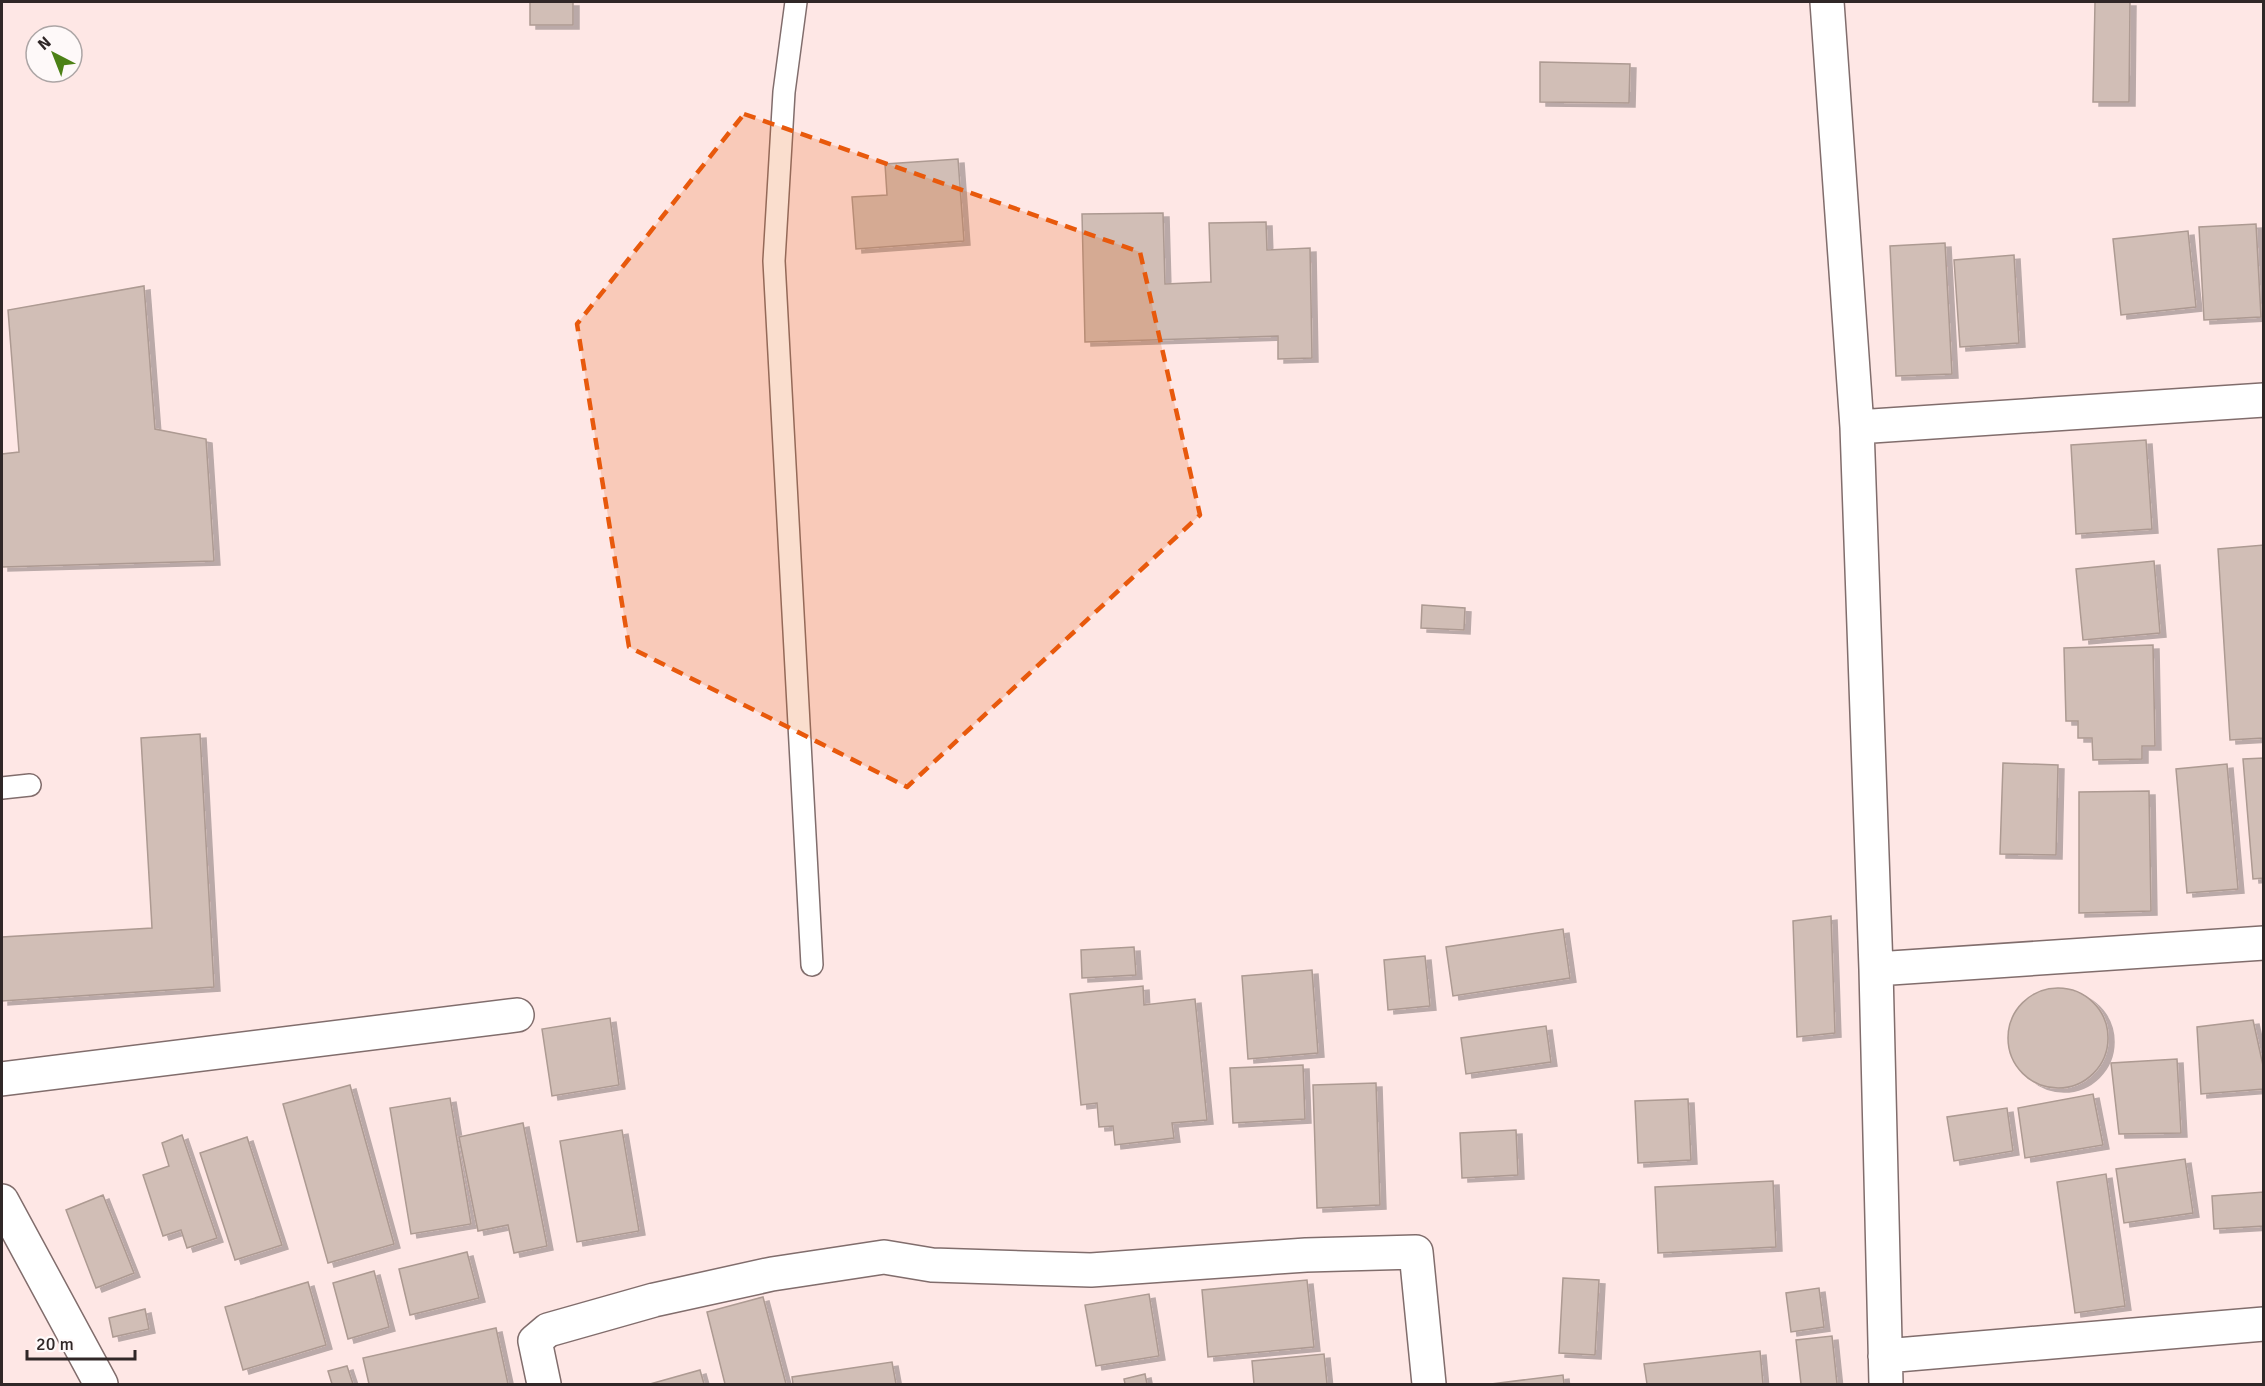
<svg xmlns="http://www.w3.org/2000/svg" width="2265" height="1386" viewBox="0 0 2265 1386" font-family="Signika,sans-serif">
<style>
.building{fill:#d1beb6;stroke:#ad9a92;stroke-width:1.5;filter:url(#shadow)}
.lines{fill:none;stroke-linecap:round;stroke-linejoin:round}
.lane-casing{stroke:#816d6c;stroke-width:24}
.street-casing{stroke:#816d6c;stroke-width:36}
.lane{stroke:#fff;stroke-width:21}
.street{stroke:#fff;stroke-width:33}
.marked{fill:#e8590c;fill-opacity:0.2;stroke:#e8590c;stroke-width:4.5;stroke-dasharray:12 8;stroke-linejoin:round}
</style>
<defs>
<filter id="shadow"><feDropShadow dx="6" dy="4" stdDeviation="0" flood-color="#0004"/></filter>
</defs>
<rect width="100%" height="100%" fill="#fee7e5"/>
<!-- building -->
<path class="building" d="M 530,2 L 573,2 L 573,25 L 530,25 Z
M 2095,2 L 2130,2 L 2129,102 L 2093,102 Z
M 1540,62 L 1630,64 L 1629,103 L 1540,102 Z
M 958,159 L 964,241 L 856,249 L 852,197 L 887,195 L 885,164 Z
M 1163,213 L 1165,284 L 1211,282 L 1209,223 L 1266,222 L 1267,250 L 1310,248 L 1312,358 L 1278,359 L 1278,336 L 1085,342 L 1082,214 Z
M 2256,224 L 2261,317 L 2204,320 L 2199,227 Z
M 2188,231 L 2196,307 L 2121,315 L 2113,239 Z
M 1945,243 L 1952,374 L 1896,376 L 1890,246 Z
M 2014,255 L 2019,343 L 1960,347 L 1954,260 Z
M 144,286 L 155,429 L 206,439 L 214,561 L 2,567 L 2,454 L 19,452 L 8,310 Z
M 2146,440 L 2152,529 L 2076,534 L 2071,445 Z
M 2264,545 L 2264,738 L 2230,740 L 2218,549 Z
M 2154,561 L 2160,633 L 2083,640 L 2076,569 Z
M 1422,605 L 1465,608 L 1464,630 L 1421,628 Z
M 2153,645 L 2155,746 L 2142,746 L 2142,759 L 2093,760 L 2092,738 L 2078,738 L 2078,721 L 2066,721 L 2064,648 Z
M 200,734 L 214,987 L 2,1001 L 2,937 L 152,928 L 141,738 Z
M 2264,758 L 2264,878 L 2253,879 L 2243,759 Z
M 2003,763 L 2058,765 L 2056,855 L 2000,854 Z
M 2227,764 L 2238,889 L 2187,893 L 2176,769 Z
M 2149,791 L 2151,911 L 2079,913 L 2079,792 Z
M 1831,916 L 1835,1033 L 1797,1037 L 1793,921 Z
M 1563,929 L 1570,978 L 1453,996 L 1446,947 Z
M 1134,947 L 1136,975 L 1082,978 L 1081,950 Z
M 1425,956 L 1430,1006 L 1388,1010 L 1384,960 Z
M 1312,970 L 1318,1053 L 1248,1059 L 1242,976 Z
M 1143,986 L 1144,1005 L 1195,999 L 1207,1120 L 1172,1123 L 1174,1138 L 1115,1145 L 1113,1126 L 1099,1127 L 1097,1103 L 1081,1105 L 1070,994 Z
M2008 1038a50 50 0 1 1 100 0a50 50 0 1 1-100 0Z
M 610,1018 L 619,1085 L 552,1096 L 542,1029 Z
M 2253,1020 L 2264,1070 L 2264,1089 L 2201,1094 L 2197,1027 Z
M 1546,1026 L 1551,1062 L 1466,1074 L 1461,1038 Z
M 2177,1059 L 2181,1133 L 2119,1134 L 2111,1063 Z
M 1303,1065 L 1305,1119 L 1233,1123 L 1230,1068 Z
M 1376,1083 L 1380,1205 L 1317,1208 L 1313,1085 Z
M 350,1085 L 394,1244 L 328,1263 L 283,1104 Z
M 2093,1094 L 2103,1145 L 2025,1158 L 2018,1108 Z
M 450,1098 L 471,1224 L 411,1234 L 390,1108 Z
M 1688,1099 L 1691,1160 L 1638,1163 L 1635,1101 Z
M 2007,1108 L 2013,1151 L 1954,1161 L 1947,1117 Z
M 523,1123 L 547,1246 L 514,1253 L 508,1225 L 478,1231 L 459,1137 Z
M 622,1130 L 639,1231 L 577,1242 L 560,1141 Z
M 1516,1130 L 1518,1175 L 1462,1178 L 1460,1133 Z
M 182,1135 L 217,1238 L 187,1248 L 181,1230 L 163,1236 L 143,1175 L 169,1166 L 162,1143 Z
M 247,1137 L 282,1245 L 235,1260 L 200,1153 Z
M 2185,1159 L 2193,1213 L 2124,1223 L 2116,1169 Z
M 2106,1174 L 2125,1306 L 2075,1313 L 2057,1182 Z
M 1773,1181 L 1776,1247 L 1658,1253 L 1655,1187 Z
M 2264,1192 L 2264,1226 L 2214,1229 L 2212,1196 Z
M 103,1195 L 134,1273 L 96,1288 L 66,1210 Z
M 467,1252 L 479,1298 L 410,1315 L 399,1269 Z
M 374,1271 L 389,1327 L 348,1339 L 333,1283 Z
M 1563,1278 L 1599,1280 L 1595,1355 L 1559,1353 Z
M 1307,1280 L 1314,1347 L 1208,1357 L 1202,1290 Z
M 308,1282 L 326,1345 L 243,1370 L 225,1307 Z
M 1819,1288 L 1824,1327 L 1791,1332 L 1786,1293 Z
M 1149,1294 L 1159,1356 L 1096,1366 L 1085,1305 Z
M 763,1297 L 786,1384 L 725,1384 L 707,1312 Z
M 145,1309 L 149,1329 L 113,1337 L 109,1318 Z
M 496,1328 L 508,1384 L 369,1384 L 363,1358 Z
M 1832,1336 L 1837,1384 L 1801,1384 L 1796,1340 Z
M 1760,1351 L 1763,1384 L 1647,1384 L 1644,1364 Z
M 1324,1354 L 1327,1384 L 1254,1384 L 1252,1361 Z
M 892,1362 L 896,1384 L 793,1384 L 792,1377 Z
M 347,1366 L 353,1384 L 332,1384 L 328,1371 Z
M 700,1370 L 704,1384 L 650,1384 Z
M 1145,1374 L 1147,1384 L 1125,1384 L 1124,1379 Z
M 1563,1375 L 1564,1384 L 1491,1384 Z"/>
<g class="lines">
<defs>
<path id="lane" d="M 796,2 L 784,92 L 774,261 L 812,965
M 2,788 L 30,785"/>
<path id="street" d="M 1827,2 L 1857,427 L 1876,969 L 1886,1384
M 1857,427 L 2264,400
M 1876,969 L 2264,943
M 2,1079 L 517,1015
M 2,1201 L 101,1384
M 1885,1356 L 2264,1324
M 544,1384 L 535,1341 L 548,1330 L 654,1300 L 772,1274 L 884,1257 L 932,1265 L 1091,1270 L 1306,1255 L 1416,1252 L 1429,1384"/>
</defs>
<!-- lane casing -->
<use href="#lane" class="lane-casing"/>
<!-- street casing -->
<use href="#street" class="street-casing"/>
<!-- lane -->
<use href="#lane" class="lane"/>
<!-- street -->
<use href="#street" class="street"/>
</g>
<!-- marked area -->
<path class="marked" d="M 744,114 L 1140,252 L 1200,515 L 907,787 L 629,647 L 577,324 Z"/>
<!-- border -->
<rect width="2265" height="1386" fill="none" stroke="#302727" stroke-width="6"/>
<!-- north arrow -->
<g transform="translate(54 54) rotate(318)"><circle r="28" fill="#fef9f9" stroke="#aca5a5" stroke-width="1.5"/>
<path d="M0-4.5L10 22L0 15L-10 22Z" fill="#4c8116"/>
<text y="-9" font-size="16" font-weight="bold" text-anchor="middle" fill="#302727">N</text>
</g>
<!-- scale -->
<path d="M27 1350v9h108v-9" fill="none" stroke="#302727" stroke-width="3"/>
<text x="36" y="1350" font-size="18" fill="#302727" stroke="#fef9f9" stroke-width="4.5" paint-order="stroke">20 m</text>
</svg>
